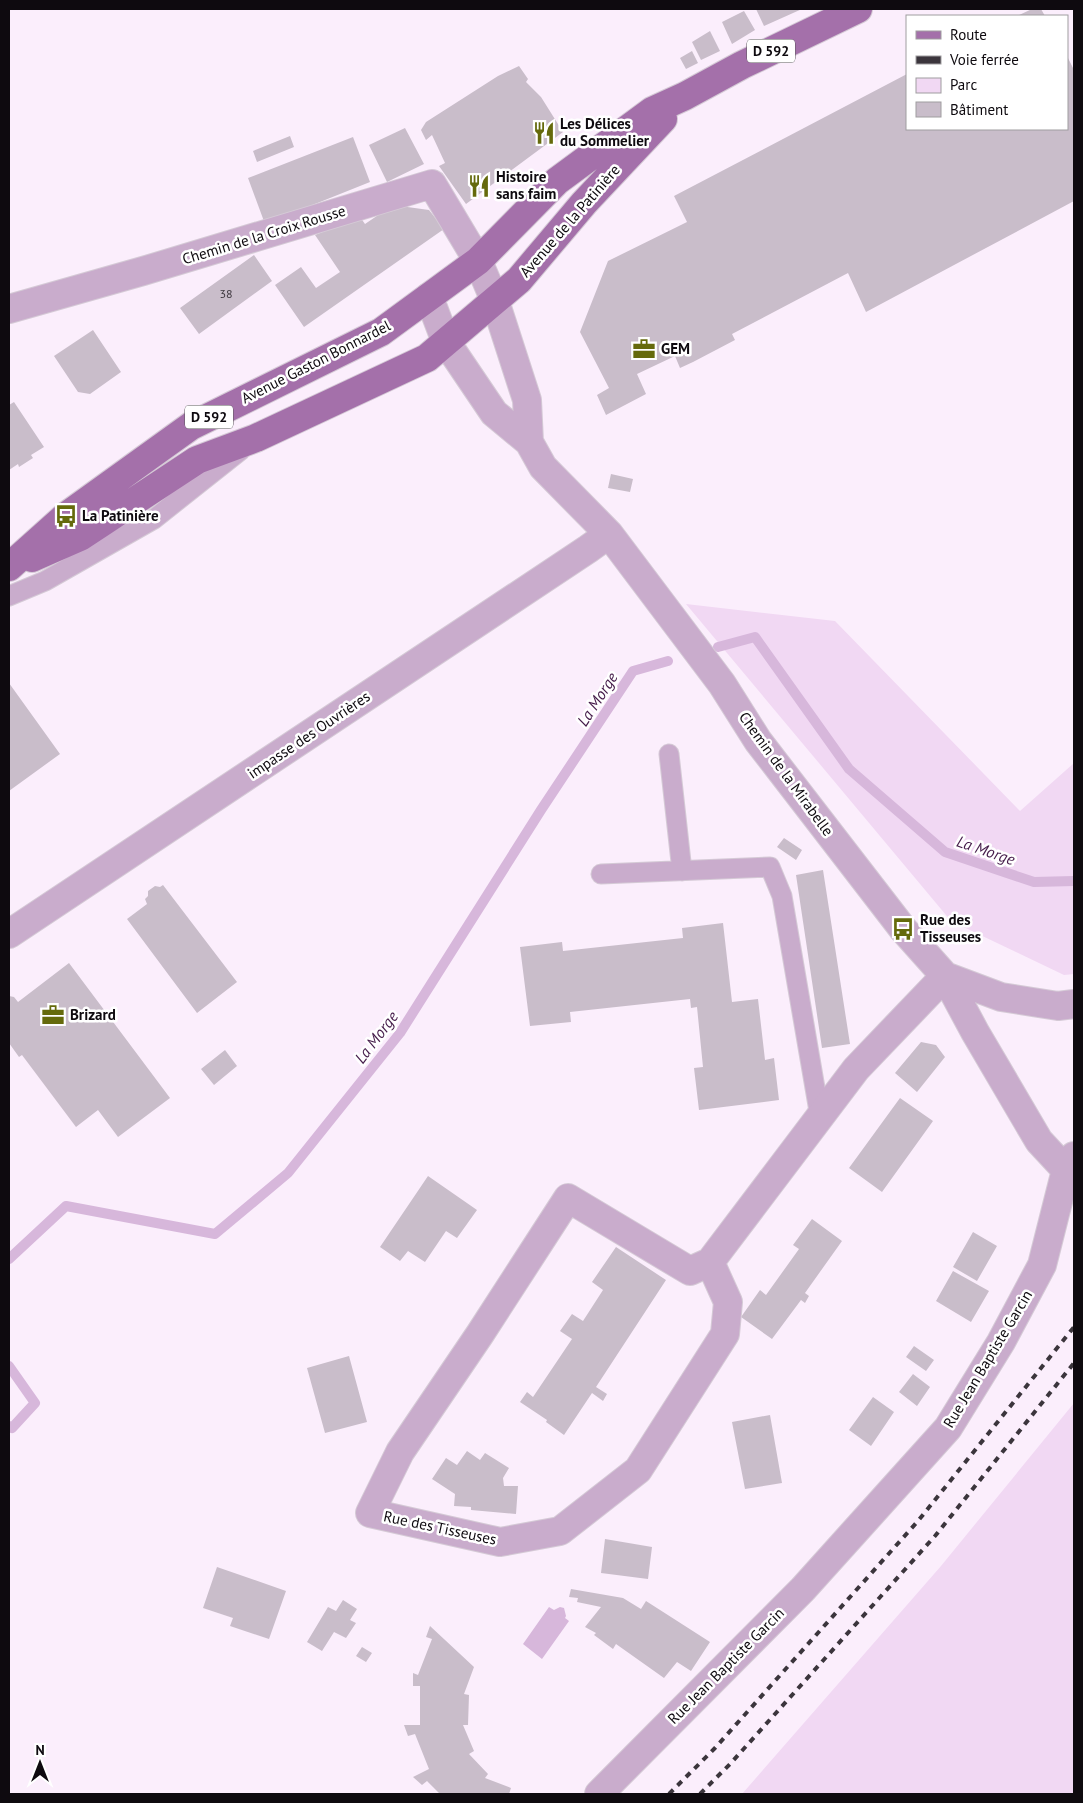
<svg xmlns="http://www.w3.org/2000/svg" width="1083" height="1803" viewBox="0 0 1083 1803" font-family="'PT Sans',sans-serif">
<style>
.green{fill:#f1d8f3}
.water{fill:#d7b7db}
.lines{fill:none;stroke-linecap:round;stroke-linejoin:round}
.stream{stroke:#d7b7db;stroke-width:10}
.building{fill:#c9bdca}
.lane-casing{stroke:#d5cad6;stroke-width:21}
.street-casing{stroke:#d5cad6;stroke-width:30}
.primary-casing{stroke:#d5cad6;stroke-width:30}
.lane{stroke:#c9accc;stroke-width:19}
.street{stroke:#c9accc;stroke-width:28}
.primary{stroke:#a470aa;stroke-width:28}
.rail{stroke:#3b353c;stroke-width:4;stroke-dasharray:6 6;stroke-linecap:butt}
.labels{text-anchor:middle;stroke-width:5;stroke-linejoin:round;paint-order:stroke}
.number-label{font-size:12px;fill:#3d373e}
.shield{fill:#fff;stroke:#565457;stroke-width:1}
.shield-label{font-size:14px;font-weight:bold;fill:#0e0a0f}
.poi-label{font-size:15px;font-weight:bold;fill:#0e0a0f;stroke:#fff;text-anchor:start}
.street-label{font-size:15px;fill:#0e0a0f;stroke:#fff}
.water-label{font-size:16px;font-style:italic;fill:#441b49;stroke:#fff}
</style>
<rect width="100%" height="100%" fill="#fbeefc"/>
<!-- green -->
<path class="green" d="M 686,604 L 835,621 L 1020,811 L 1074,763 L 1074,974 L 1064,975 L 951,921 Z
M 1074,1403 L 1074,1794 L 742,1794 L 941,1566 Z"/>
<!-- water -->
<path class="water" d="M 549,1607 L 554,1610 L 560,1607 L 564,1608 L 566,1616 L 565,1618 L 569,1621 L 542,1659 L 523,1644 Z"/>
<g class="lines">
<!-- stream -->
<path class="stream" d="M 718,647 L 755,637 L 849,769 L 945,852 L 1034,882 L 1074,881
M 9,1259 L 66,1206 L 215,1234 L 288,1173 L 400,1033 L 541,810 L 633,671 L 668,661
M 9,1366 L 35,1403 L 12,1428 L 9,1426"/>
</g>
<!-- building -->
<path class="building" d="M 756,9 L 802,9 L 764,26 Z
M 1032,9 L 1041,9 L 1045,16 L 1017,16 Z
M 744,11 L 755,30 L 732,44 L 722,22 Z
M 710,31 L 720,51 L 701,60 L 692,42 Z
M 692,51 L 698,63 L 686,69 L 680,58 Z
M 1067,56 L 1074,70 L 1074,201 L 866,312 L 848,273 L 732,334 L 735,340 L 693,362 L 680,368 L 675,356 L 637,374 L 646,394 L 606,415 L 597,395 L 609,388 L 580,332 L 608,261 L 687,222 L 674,196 L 907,74 L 907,129 L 1067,129 Z
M 519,66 L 528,79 L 526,82 L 541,97 L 563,132 L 466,204 L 439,166 L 445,163 L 432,135 L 426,140 L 421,130 L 426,122 L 498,76 Z
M 405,128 L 424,164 L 387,182 L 369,145 Z
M 290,136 L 294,147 L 257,162 L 253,151 Z
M 353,137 L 370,182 L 265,224 L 248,178 Z
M 393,205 L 429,210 L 444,229 L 304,327 L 275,285 L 301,267 L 316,288 L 340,272 L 315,235 L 360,217 L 365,224 Z
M 254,255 L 272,281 L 199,334 L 180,308 Z
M 93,330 L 121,372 L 90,394 L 78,392 L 54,356 Z
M 14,402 L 44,447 L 31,455 L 33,458 L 19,467 L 18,464 L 9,470 L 9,405 Z
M 611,474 L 633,479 L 630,492 L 608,488 Z
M 9,683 L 60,754 L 9,791 Z
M 784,838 L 802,850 L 796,860 L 777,847 Z
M 823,870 L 850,1044 L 822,1048 L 796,875 Z
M 163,885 L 237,982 L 197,1013 L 127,919 L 147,904 L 145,899 L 148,896 L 148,891 L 155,886 L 160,887 Z
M 723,923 L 732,1002 L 758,999 L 765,1060 L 774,1058 L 779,1100 L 699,1110 L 694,1068 L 703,1067 L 697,1007 L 691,1008 L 690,999 L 570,1012 L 571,1022 L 530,1026 L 520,947 L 562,942 L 563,951 L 683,938 L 682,928 Z
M 69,963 L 170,1098 L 118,1137 L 98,1110 L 76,1127 L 22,1055 L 19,1057 L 9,1043 L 9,996 L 14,997 L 18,1002 Z
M 921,1042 L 936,1045 L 945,1057 L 917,1092 L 895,1073 Z
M 225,1050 L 237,1066 L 214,1085 L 201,1069 Z
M 900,1098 L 933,1121 L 882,1192 L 849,1168 Z
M 428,1176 L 477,1210 L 457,1238 L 446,1231 L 425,1262 L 408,1251 L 400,1261 L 380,1247 Z
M 812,1219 L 842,1241 L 805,1293 L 809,1296 L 805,1303 L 801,1300 L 772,1339 L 741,1317 L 760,1290 L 766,1295 L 799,1249 L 793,1245 Z
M 973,1232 L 997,1246 L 977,1281 L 953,1267 Z
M 616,1247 L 666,1280 L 596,1387 L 607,1394 L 603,1401 L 592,1393 L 564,1435 L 546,1422 L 547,1420 L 520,1402 L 527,1392 L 533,1397 L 572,1339 L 560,1331 L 572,1314 L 583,1321 L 603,1290 L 592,1282 Z
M 953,1271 L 989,1291 L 971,1322 L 936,1301 Z
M 914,1346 L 934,1360 L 926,1371 L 906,1357 Z
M 349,1356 L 367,1422 L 325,1433 L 307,1368 Z
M 913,1374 L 930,1387 L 917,1406 L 899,1392 Z
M 873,1397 L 894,1412 L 871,1446 L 849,1430 Z
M 770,1415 L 782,1483 L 745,1489 L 732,1422 Z
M 467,1451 L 480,1460 L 485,1453 L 509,1468 L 503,1478 L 504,1486 L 518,1486 L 516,1514 L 471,1510 L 471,1507 L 454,1506 L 455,1494 L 432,1479 L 446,1458 L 457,1465 Z
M 605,1539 L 652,1547 L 648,1579 L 601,1573 Z
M 217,1567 L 286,1591 L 269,1639 L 230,1626 L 233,1618 L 203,1608 Z
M 571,1589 L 623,1598 L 641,1609 L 646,1601 L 710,1642 L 691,1671 L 677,1662 L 664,1678 L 616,1644 L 613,1649 L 594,1635 L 596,1633 L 585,1627 L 601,1607 L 577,1602 L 578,1598 L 569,1597 Z
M 343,1600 L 357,1609 L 350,1620 L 356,1623 L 346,1638 L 334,1632 L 322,1651 L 307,1642 L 328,1607 L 336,1611 Z
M 430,1626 L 474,1667 L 464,1694 L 469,1695 L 468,1725 L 463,1725 L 474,1751 L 469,1754 L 488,1774 L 485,1778 L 511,1788 L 509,1794 L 440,1794 L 427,1781 L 422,1785 L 413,1777 L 429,1769 L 415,1734 L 408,1736 L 404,1725 L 420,1725 L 420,1686 L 413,1686 L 413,1673 L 418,1675 L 432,1639 L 426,1637 Z
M 362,1647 L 372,1653 L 366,1662 L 356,1656 Z"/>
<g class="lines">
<defs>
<path id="lane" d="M 9,596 L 45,581 L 154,519 L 241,450
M 669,754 L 682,871
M 601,874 L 770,867 L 782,896 L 820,1117"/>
<path id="street" d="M 429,297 L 446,342 L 494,413 L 529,442 L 543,467 L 609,534 L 722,684 L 758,741 L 903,929 L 945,976 L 1001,997 L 1058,1006 L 1074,1004
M 9,309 L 143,271 L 432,184 L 478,261 L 495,301 L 527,400 L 529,442
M 9,934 L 588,549 L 609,534
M 945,976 L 975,1032 L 1039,1141 L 1066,1170
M 710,1262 L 728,1302 L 725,1334 L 638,1470 L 560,1531 L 500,1542 L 370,1513 L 400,1452 L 480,1334 L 568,1198 L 690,1271 L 710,1262 L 856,1069 L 945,976
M 599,1794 L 803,1589 L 948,1428 L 1001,1342 L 1042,1265 L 1066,1170 L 1074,1156"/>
<path id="primary" d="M 32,558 L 80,537 L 197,460 L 256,438 L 427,358 L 519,280 L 584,203 L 663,119
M 9,567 L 66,516 L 191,426 L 381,332 L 478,261 L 557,181 L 652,111 L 685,96 L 742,65 L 858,9"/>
</defs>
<!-- lane casing -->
<use href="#lane" class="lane-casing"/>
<!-- street casing -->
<use href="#street" class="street-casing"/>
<!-- primary casing -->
<use href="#primary" class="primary-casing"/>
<!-- lane -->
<use href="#lane" class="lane"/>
<!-- street -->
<use href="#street" class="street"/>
<!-- primary -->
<use href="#primary" class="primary"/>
<!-- rail -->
<path class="rail" d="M 669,1794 L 715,1748 L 918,1521 L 1074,1327
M 700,1794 L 731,1763 L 935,1536 L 1074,1363"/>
</g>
<!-- icons -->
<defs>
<symbol id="restaurant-bare" viewBox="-9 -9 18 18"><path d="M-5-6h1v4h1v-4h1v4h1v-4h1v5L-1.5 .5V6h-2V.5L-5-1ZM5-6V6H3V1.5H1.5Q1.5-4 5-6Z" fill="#656a0c" stroke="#fff" stroke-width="2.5" paint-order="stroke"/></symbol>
<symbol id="office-bare" viewBox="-9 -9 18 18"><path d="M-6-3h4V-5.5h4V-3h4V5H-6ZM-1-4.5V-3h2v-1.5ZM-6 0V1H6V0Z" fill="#656a0c" stroke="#fff" stroke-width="2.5" paint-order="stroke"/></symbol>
<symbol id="bus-bare" viewBox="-9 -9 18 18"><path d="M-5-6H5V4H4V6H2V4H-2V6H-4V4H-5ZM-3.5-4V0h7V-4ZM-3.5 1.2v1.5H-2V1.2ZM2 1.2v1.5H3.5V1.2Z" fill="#656a0c" stroke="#fff" stroke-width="2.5" paint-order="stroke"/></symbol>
</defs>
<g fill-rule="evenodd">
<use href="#restaurant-bare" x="528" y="117" width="32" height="32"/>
<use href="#restaurant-bare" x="463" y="170" width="32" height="32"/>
<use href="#office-bare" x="628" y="333" width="32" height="32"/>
<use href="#bus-bare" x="50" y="500" width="32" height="32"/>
<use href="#bus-bare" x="887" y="913" width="32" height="32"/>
<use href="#office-bare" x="37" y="999" width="32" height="32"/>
</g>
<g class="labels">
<!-- number labels -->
<g class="number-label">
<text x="226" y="298">38</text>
</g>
<!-- shield labels -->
<g class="shield">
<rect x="747" y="39.5" width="48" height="23" rx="4"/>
<rect x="185" y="405.5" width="48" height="23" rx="4"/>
</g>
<g class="shield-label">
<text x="771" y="56">D 592</text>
<text x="209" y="422">D 592</text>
</g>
<!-- poi labels -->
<g class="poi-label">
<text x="560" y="129">Les Délices<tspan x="560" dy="17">du Sommelier</tspan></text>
<text x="496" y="182">Histoire<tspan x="496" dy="17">sans faim</tspan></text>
<text x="661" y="354">GEM</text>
<text x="82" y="521">La Patinière</text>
<text x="920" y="925">Rue des<tspan x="920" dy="17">Tisseuses</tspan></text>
<text x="70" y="1020">Brizard</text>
</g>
<!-- street labels -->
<g class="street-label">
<text transform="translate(570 221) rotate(-49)" y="5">Avenue de la Patinière</text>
<text transform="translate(264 235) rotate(-17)" y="5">Chemin de la Croix Rousse</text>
<text transform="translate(316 362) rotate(-27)" y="5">Avenue Gaston Bonnardel</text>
<text transform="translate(309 735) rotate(-34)" y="5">impasse des Ouvrières</text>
<text transform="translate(786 774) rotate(54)" y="5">Chemin de la Mirabelle</text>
<text transform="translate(988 1359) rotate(-59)" y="5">Rue Jean Baptiste Garcin</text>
<text transform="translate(440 1528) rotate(12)" y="5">Rue des Tisseuses</text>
<text transform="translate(726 1666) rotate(-45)" y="5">Rue Jean Baptiste Garcin</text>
</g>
<!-- water labels -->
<g class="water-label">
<text transform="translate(597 699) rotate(-57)" y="6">La Morge</text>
<text transform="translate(986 850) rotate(19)" y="6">La Morge</text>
<text transform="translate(376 1037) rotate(-53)" y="6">La Morge</text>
</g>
</g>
<!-- border -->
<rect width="1083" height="1803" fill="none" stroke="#0e0a0f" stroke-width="20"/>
<!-- legend -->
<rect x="906" y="15" width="162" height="115" fill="#ffffff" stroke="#9f9d9f"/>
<rect x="916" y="31" width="25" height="8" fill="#a470aa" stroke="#9f9d9f"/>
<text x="950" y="40" font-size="15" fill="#0e0a0f">Route</text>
<rect x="916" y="56" width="25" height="8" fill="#3b353c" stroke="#9f9d9f"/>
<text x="950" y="65" font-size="15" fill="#0e0a0f">Voie ferrée</text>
<rect x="916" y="78" width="25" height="15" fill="#f1d8f3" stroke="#9f9d9f"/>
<text x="950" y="90" font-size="15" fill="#0e0a0f">Parc</text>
<rect x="916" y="102" width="25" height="15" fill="#c9bdca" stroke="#9f9d9f"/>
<text x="950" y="115" font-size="15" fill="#0e0a0f">Bâtiment</text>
<!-- north arrow -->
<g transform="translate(40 1763)" stroke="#ffffff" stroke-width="4" paint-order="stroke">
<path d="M0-4L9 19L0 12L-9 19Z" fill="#0e0a0f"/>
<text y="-8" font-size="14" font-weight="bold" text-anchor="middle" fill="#0e0a0f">N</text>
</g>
</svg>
